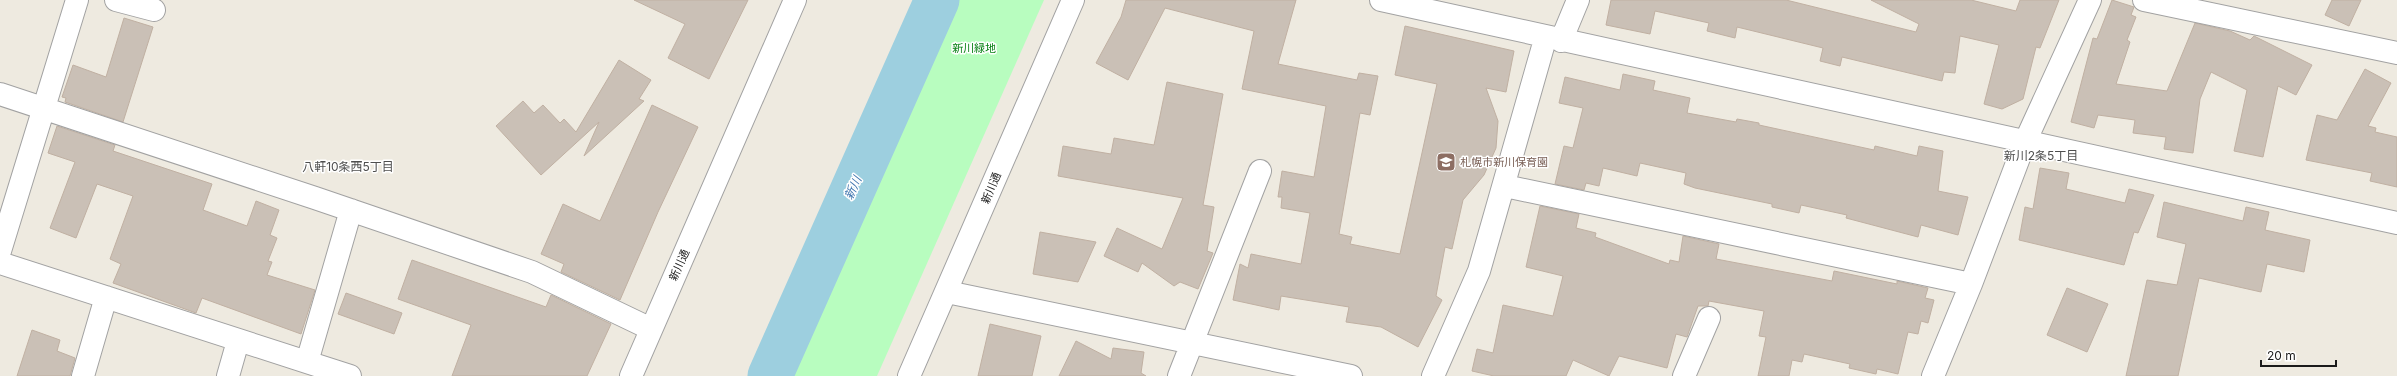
<svg xmlns="http://www.w3.org/2000/svg" width="2397" height="376" viewBox="0 0 2397 376" font-family="Inter,'Noto Sans JP',sans-serif">
<style>
.park{fill:#b8fdbf}
.lines{fill:none;stroke-linecap:round;stroke-linejoin:round}
.river{stroke:#9dcfdf;stroke-width:45}
.building{fill:#cac0b6;stroke:#c0b0a2}
.minor-casing{stroke:#a2a2a2;stroke-width:24}
.minor{stroke:#fff;stroke-width:22}
.labels{text-anchor:middle;stroke-width:3;stroke-linejoin:round;paint-order:stroke}
.park-label{font-size:11px;fill:#047f11;stroke:#fff}
.education-label{font-size:11px;fill:#785e54;stroke:#fff;text-anchor:start}
.street-label{font-size:11px;fill:#1b1b1b;stroke:#fff}
.neighbourhood-label{font-size:12px;fill:#4e4e4e;stroke:#fff}
.water-label{font-size:12px;font-style:italic;fill:#4378b0;stroke:#fff}
</style>
<rect width="100%" height="100%" fill="#eeeae0"/>
<!-- park -->
<path class="park" d="M 948,0 L 1044,0 L 877,376 L 785,376 Z"/>
<g class="lines">
<!-- river -->
<path class="river" d="M 770,376 L 937,0"/>
</g>
<!-- building -->
<path class="building" d="M 634,0 L 748,0 L 709,79 L 668,58 L 685,24 Z
M 1126,0 L 1296,0 L 1278,64 L 1357,80 L 1359,73 L 1378,76 L 1370,115 L 1360,113 L 1339,234 L 1352,237 L 1350,244 L 1400,254 L 1437,84 L 1395,75 L 1405,26 L 1514,51 L 1506,92 L 1486,88 L 1498,121 L 1496,148 L 1484,175 L 1463,200 L 1452,249 L 1445,247 L 1436,296 L 1442,300 L 1418,347 L 1381,327 L 1346,322 L 1349,307 L 1281,296 L 1279,310 L 1233,300 L 1240,264 L 1248,268 L 1251,254 L 1301,264 L 1310,213 L 1281,208 L 1282,197 L 1278,197 L 1282,171 L 1314,177 L 1326,106 L 1242,89 L 1254,31 L 1165,8 L 1128,80 L 1096,63 L 1121,17 Z
M 1611,0 L 1786,0 L 1916,32 L 1919,24 L 1871,0 L 1971,0 L 2016,11 L 2020,0 L 2059,0 L 2040,48 L 2036,47 L 2023,99 L 2002,109 L 1984,104 L 1999,45 L 1960,36 L 1955,73 L 1944,72 L 1942,81 L 1842,57 L 1840,66 L 1820,61 L 1823,48 L 1737,27 L 1735,38 L 1707,31 L 1709,23 L 1655,11 L 1650,34 L 1606,25 Z
M 2112,0 L 2134,7 L 2131,15 L 2136,17 L 2127,40 L 2130,42 L 2116,84 L 2167,91 L 2195,23 L 2230,31 L 2250,40 L 2254,36 L 2312,65 L 2296,95 L 2278,86 L 2263,157 L 2234,151 L 2247,90 L 2211,72 L 2200,99 L 2193,153 L 2164,149 L 2166,137 L 2133,133 L 2135,120 L 2098,115 L 2094,128 L 2071,122 L 2093,38 L 2097,39 Z
M 2332,0 L 2361,0 L 2349,26 L 2325,15 Z
M 124,18 L 153,27 L 123,122 L 65,102 L 66,98 L 62,97 L 73,65 L 106,77 Z
M 619,60 L 651,80 L 639,99 L 644,101 L 584,156 L 599,122 L 541,175 L 496,126 L 523,101 L 534,113 L 543,105 L 560,123 L 564,119 L 576,132 Z
M 2365,69 L 2391,83 L 2368,126 L 2376,128 L 2375,132 L 2397,137 L 2397,187 L 2370,181 L 2372,173 L 2306,160 L 2317,115 L 2337,120 Z
M 1623,74 L 1655,81 L 1653,90 L 1690,98 L 1687,113 L 1736,122 L 1737,119 L 1759,123 L 1759,125 L 1874,150 L 1875,146 L 1917,156 L 1919,146 L 1943,151 L 1938,191 L 1968,197 L 1958,235 L 1921,225 L 1918,237 L 1846,218 L 1847,215 L 1801,205 L 1799,213 L 1772,207 L 1772,204 L 1695,188 L 1684,184 L 1686,173 L 1640,163 L 1637,176 L 1603,168 L 1599,186 L 1586,183 L 1584,190 L 1555,184 L 1564,146 L 1573,148 L 1583,108 L 1559,103 L 1565,77 L 1620,90 Z
M 1167,82 L 1223,94 L 1203,205 L 1214,207 L 1207,251 L 1213,253 L 1198,289 L 1180,282 L 1174,286 L 1142,263 L 1138,272 L 1104,256 L 1117,228 L 1162,249 L 1183,198 L 1058,176 L 1063,146 L 1111,154 L 1114,138 L 1154,145 Z
M 652,105 L 698,127 L 658,212 L 620,300 L 561,272 L 564,264 L 541,254 L 563,204 L 600,221 Z
M 57,126 L 115,145 L 113,151 L 212,184 L 203,210 L 247,226 L 256,201 L 279,210 L 270,235 L 277,238 L 268,261 L 272,262 L 267,275 L 315,290 L 301,334 L 202,298 L 196,313 L 113,283 L 121,264 L 110,259 L 133,196 L 97,184 L 76,238 L 50,228 L 75,162 L 48,153 Z
M 2040,168 L 2069,173 L 2066,189 L 2125,203 L 2129,189 L 2154,195 L 2138,233 L 2134,232 L 2124,265 L 2019,240 L 2025,207 L 2033,209 Z
M 2164,202 L 2243,221 L 2246,207 L 2269,212 L 2265,230 L 2310,240 L 2304,272 L 2267,264 L 2261,292 L 2199,278 L 2178,376 L 2126,376 L 2147,280 L 2177,285 L 2186,244 L 2157,237 Z
M 1540,206 L 1579,214 L 1576,228 L 1596,233 L 1595,237 L 1669,264 L 1670,260 L 1679,262 L 1683,236 L 1719,244 L 1716,259 L 1832,281 L 1834,271 L 1897,284 L 1897,281 L 1928,288 L 1925,298 L 1934,300 L 1928,323 L 1921,321 L 1918,334 L 1908,332 L 1898,374 L 1877,369 L 1876,374 L 1849,368 L 1850,364 L 1804,354 L 1802,362 L 1792,360 L 1789,376 L 1758,376 L 1766,337 L 1759,336 L 1764,311 L 1709,301 L 1708,306 L 1698,306 L 1687,337 L 1676,334 L 1667,368 L 1619,356 L 1609,376 L 1573,360 L 1566,376 L 1494,376 L 1472,371 L 1477,349 L 1493,353 L 1503,305 L 1553,316 L 1563,276 L 1526,267 Z
M 1040,232 L 1096,242 L 1078,282 L 1033,274 Z
M 412,260 L 546,307 L 551,295 L 611,324 L 587,376 L 452,376 L 471,325 L 398,299 Z
M 2067,288 L 2108,304 L 2087,352 L 2047,335 Z
M 346,293 L 402,313 L 394,334 L 338,314 Z
M 990,324 L 1041,336 L 1032,376 L 978,376 Z
M 32,330 L 60,340 L 57,351 L 75,358 L 70,376 L 17,376 Z
M 1076,341 L 1111,359 L 1113,348 L 1144,352 L 1141,373 L 1146,376 L 1059,376 Z"/>
<g class="lines">
<defs>
<path id="minor" d="M 116,0 L 154,10
M 1381,0 L 2397,223
M 2144,0 L 2397,53
M 1561,41 L 1578,0
M 0,94 L 315,198 L 532,272 L 651,329
M 1505,186 L 1971,284
M 0,251 L 77,0
M 0,263 L 350,376
M 947,292 L 1351,376
M 307,362 L 351,210
M 83,376 L 106,297
M 228,376 L 238,341
M 631,376 L 795,0
M 909,376 L 1073,0
M 1179,376 L 1260,171
M 1433,376 L 1479,271 L 1546,36
M 1684,376 L 1709,318
M 1933,376 L 1971,284 L 2025,142 L 2090,0"/>
</defs>
<!-- minor casing -->
<use href="#minor" class="minor-casing"/>
<!-- minor -->
<use href="#minor" class="minor"/>
</g>
<!-- icons -->
<defs>
<symbol id="school-square" viewBox="-11 -11 22 22"><rect x="-9" y="-9" width="18" height="18" rx="4" fill="#8d6e63" stroke="#fff"/><path d="M0-5L7-2L0 1L-7-2ZM-4 1L0 2.5L4 1V4Q0 6-4 4Z" fill="#fff"/></symbol>
</defs>
<g fill-rule="evenodd">
<use href="#school-square" x="1435" y="151" width="22" height="22"/>
</g>
<g class="labels">
<!-- park labels -->
<g class="park-label">
<text x="974" y="52">新川緑地</text>
</g>
<!-- education labels -->
<g class="education-label">
<text x="1460" y="166">札幌市新川保育園</text>
</g>
<!-- street labels -->
<g class="street-label">
<text transform="translate(991 188) rotate(-67)" y="4">新川通</text>
<text transform="translate(679 265) rotate(-66)" y="4">新川通</text>
</g>
<!-- neighbourhood labels -->
<g class="neighbourhood-label">
<text x="2041" y="160">新川2条5丁目</text>
<text x="348" y="171">八軒10条西5丁目</text>
</g>
<!-- water labels -->
<g class="water-label">
<text transform="translate(853 188) rotate(-66)" y="4">新川</text>
</g>
</g>
<!-- scale -->
<path d="M2261 360v6h75v-6" fill="none" stroke="#1b1b1b" stroke-width="2"/>
<text x="2267" y="360" font-size="12" fill="#1b1b1b" stroke="#ffffff" stroke-width="3" paint-order="stroke">20 m</text>
</svg>
